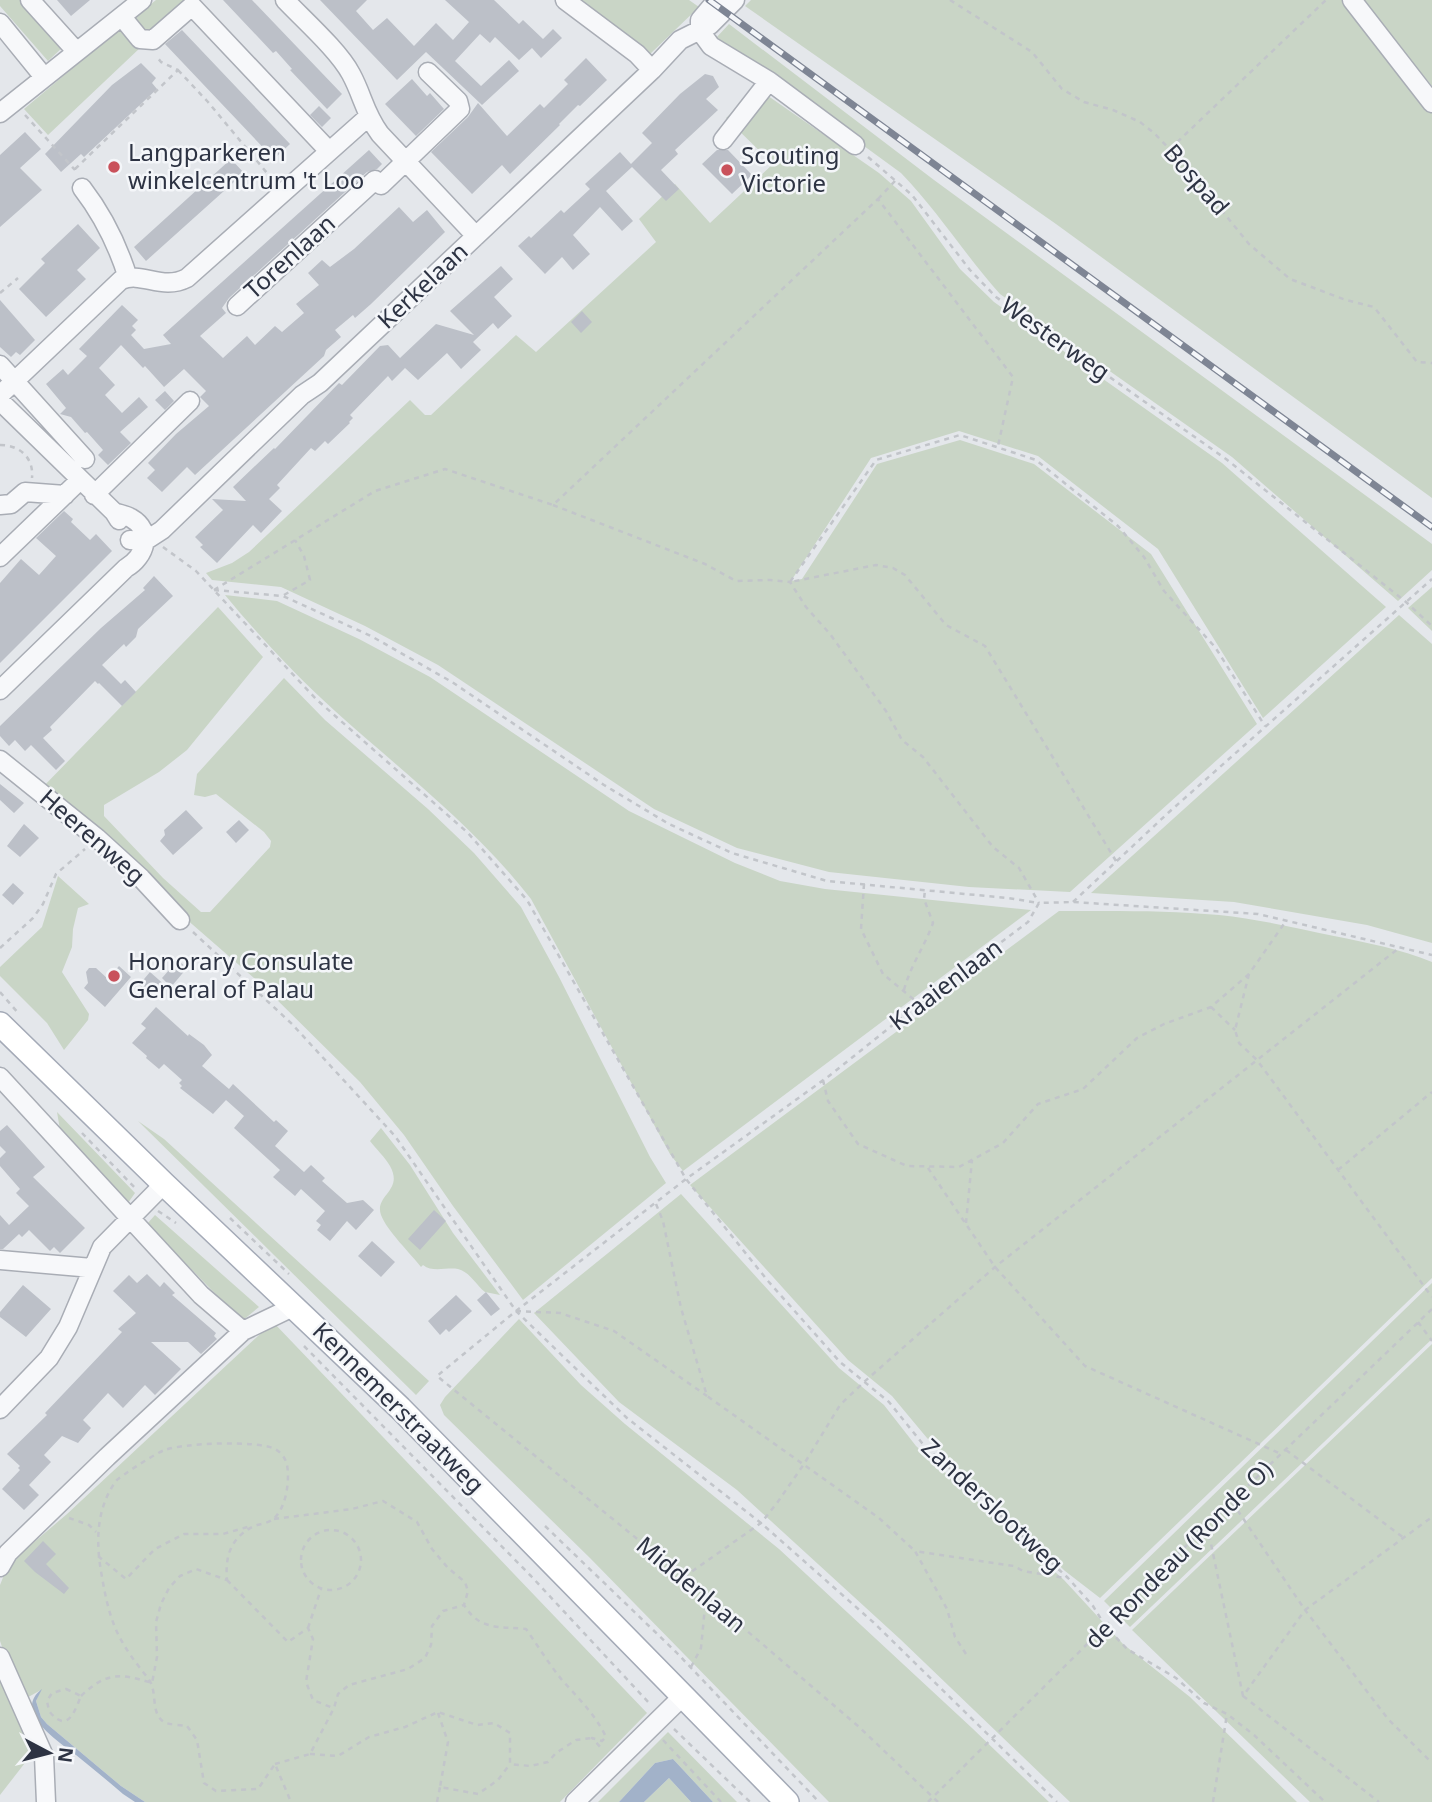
<svg xmlns="http://www.w3.org/2000/svg" width="1432" height="1802" viewBox="0 0 1432 1802" font-family="'Noto Sans',sans-serif">
<style>
.green{fill:#c9d5c6}
.water{fill:#a2b2c9}
.building{fill:#bcc0c8}
.lines{fill:none;stroke-linecap:round;stroke-linejoin:round}
.minor-casing{stroke:#a9adb5;stroke-width:21}
.major-casing{stroke:#a4aab7;stroke-width:26}
.path{stroke:#c2c5ca;stroke-width:2.5;stroke-dasharray:5 5;stroke-linecap:butt}
.minor{stroke:#f7f8fa;stroke-width:18}
.major{stroke:#fff;stroke-width:23}
.rail-casing{stroke:#7e8594;stroke-width:7}
.rail{stroke:#f4f6f9;stroke-width:4.5;stroke-dasharray:13;stroke-linecap:butt}
.poi-dot{fill:#c9515b;stroke:#f4f6f9;stroke-width:2.5}
.labels{text-anchor:middle;stroke-width:5;stroke-linejoin:round;paint-order:stroke}
.poi-label{font-size:24px;fill:#2d3343;stroke:#f4f6f9;text-anchor:start}
.street-label{font-size:24px;fill:#2d3343;stroke:#f4f6f9}
</style>
<rect width="100%" height="100%" fill="#e4e7eb"/>
<!-- green -->
<path class="green" d="M 0,0 L 23,0 L 64,46 L 48,61 L 0,6 Z
M 156,0 L 190,0 L 145,35 L 135,17 Z
M 574,0 L 689,0 L 699,7 L 648,56 Z
M 751,0 L 1344,0 L 1432,111 L 1432,498 L 1056,224 L 745,6 Z
M 1362,0 L 1432,0 L 1432,86 L 1366,7 Z
M 729,24 L 934,180 L 1432,544 L 1432,570 L 1398,601 L 1232,457 L 1000,294 C 965,255 937,210 901,173 L 716,38 Z
M 119,29 L 141,47 L 48,135 L 24,109 Z
M 758,89 L 879,173 L 911,201 L 960,269 L 994,302 L 1222,463 L 1386,607 L 1263,718 L 1158,549 L 1038,456 L 959,431 L 871,458 L 791,581 L 802,579 L 877,464 L 960,440 L 1034,464 L 1151,554 L 1257,724 L 1070,892 L 969,887 L 829,872 L 737,848 L 654,809 L 438,665 L 365,626 L 281,587 L 212,580 L 206,573 L 232,563 L 249,552 L 410,400 L 425,415 L 431,415 L 516,335 L 536,352 L 656,242 L 639,219 L 675,184 L 710,223 L 773,164 L 726,118 Z
M 1432,587 L 1432,631 L 1408,608 Z
M 225,595 L 277,601 L 359,639 L 430,677 L 629,811 L 735,863 L 780,881 L 825,889 L 1031,910 L 683,1171 L 670,1154 L 531,899 C 475,827 403,772 335,711 C 296,676 259,636 225,595 Z
M 218,607 L 263,657 L 187,750 L 159,772 L 104,805 L 104,816 L 163,878 L 201,912 L 210,912 L 270,847 L 271,841 L 264,832 L 216,794 L 205,797 L 194,795 L 197,774 L 284,678 L 325,720 L 428,809 L 474,853 L 521,907 L 559,977 L 650,1157 L 666,1183 L 523,1300 L 453,1206 L 404,1135 L 360,1082 L 262,985 L 39,791 Z
M 1399,615 L 1432,644 L 1432,943 L 1367,925 L 1234,902 L 1091,893 Z
M 58,876 L 89,904 L 78,908 L 73,929 L 72,947 L 62,972 L 89,1014 L 88,1020 L 64,1050 L 47,1023 L 0,976 L 0,967 L 42,927 Z
M 1059,911 C 1113,911 1166,910 1219,915 C 1258,919 1296,928 1334,936 C 1368,943 1401,949 1432,962 L 1432,1278 L 1100,1598 L 1065,1571 L 927,1438 L 892,1396 L 848,1360 L 690,1185 Z
M 57,1112 L 135,1193 L 128,1203 L 60,1130 Z
M 138,1121 L 164,1139 L 429,1381 L 416,1395 Z
M 381,1128 L 410,1165 L 453,1233 L 500,1295 L 485,1292 C 476,1285 470,1272 458,1269 C 446,1267 433,1273 423,1265 L 421,1267 C 411,1254 387,1231 381,1215 C 374,1195 404,1191 390,1166 C 385,1157 376,1149 370,1141 Z
M 681,1194 L 839,1368 L 884,1405 L 916,1446 L 1064,1580 L 1123,1644 L 1190,1697 L 1297,1802 L 1070,1802 L 900,1639 L 737,1490 L 619,1402 L 534,1313 Z
M 155,1215 L 259,1307 L 242,1321 L 147,1224 Z
M 1432,1283 L 1432,1339 L 1130,1627 L 1104,1601 Z
M 519,1319 L 581,1385 L 625,1424 L 779,1549 L 972,1728 L 1049,1802 L 829,1802 L 590,1558 L 444,1415 L 440,1405 L 445,1397 Z
M 273,1322 L 647,1713 L 560,1802 L 145,1802 L 121,1786 L 47,1724 L 41,1717 L 36,1701 L 41,1690 L 21,1701 L 0,1641 L 0,1585 L 6,1570 L 19,1555 L 67,1514 Z
M 1432,1344 L 1432,1802 L 1310,1802 L 1132,1630 Z
M 0,1669 L 35,1750 L 0,1795 Z
M 668,1732 L 737,1802 L 713,1802 L 673,1759 L 655,1763 L 619,1802 L 598,1802 Z
M 669,1778 L 691,1802 L 644,1802 Z"/>
<!-- water -->
<path class="water" d="M 42,1689 L 36,1701 L 41,1717 L 47,1724 L 121,1786 L 145,1802 L 135,1802 L 123,1794 C 108,1781 92,1768 76,1755 C 61,1743 11,1712 42,1689 Z
M 673,1759 L 713,1802 L 691,1802 L 669,1778 L 644,1802 L 619,1802 L 655,1763 Z"/>
<!-- building -->
<path class="building" d="M 57,0 L 90,0 L 71,16 Z
M 223,0 L 252,0 L 342,94 L 327,109 L 290,70 L 292,69 L 276,51 L 273,53 Z
M 320,0 L 367,0 L 356,11 L 373,30 L 387,18 L 414,46 L 436,23 L 453,40 L 469,22 L 445,0 L 494,0 L 519,24 L 523,20 L 543,39 L 553,29 L 562,38 L 541,58 L 532,48 L 519,60 L 495,37 L 490,43 L 480,34 L 455,61 L 481,86 L 509,60 L 519,71 L 482,105 L 426,52 L 397,80 Z
M 182,30 L 290,144 L 274,159 L 165,44 Z
M 586,58 L 607,80 L 580,106 L 578,105 L 559,124 L 560,125 L 510,174 L 502,165 L 472,194 L 431,152 L 468,117 L 478,103 L 507,136 L 540,104 L 544,108 L 568,84 L 564,80 Z
M 141,63 L 156,78 L 152,83 L 157,89 L 84,157 L 81,154 L 61,172 L 45,154 L 112,85 Z
M 705,74 L 713,76 L 719,87 L 706,99 L 718,110 L 675,150 L 678,154 L 661,170 L 679,189 L 666,201 L 632,167 L 606,191 L 633,221 L 622,231 L 600,207 L 573,235 L 590,254 L 573,270 L 562,257 L 545,274 L 518,246 L 529,236 L 531,238 L 561,210 L 564,213 L 590,189 L 585,184 L 620,152 L 631,164 L 652,143 L 642,133 L 680,94 Z
M 412,79 L 427,96 L 430,93 L 444,109 L 416,136 L 385,104 Z
M 319,106 L 331,118 L 322,127 L 310,115 Z
M 25,132 L 41,149 L 20,168 L 42,190 L 0,227 L 0,155 Z
M 369,150 L 382,164 L 377,169 L 367,172 L 229,298 L 222,308 L 226,313 L 200,336 L 223,358 L 247,336 L 255,345 L 275,326 L 282,332 L 304,313 L 296,304 L 319,285 L 308,273 L 322,260 L 330,267 L 354,249 L 399,207 L 413,222 L 427,210 L 445,232 L 371,304 L 355,318 L 353,315 L 335,330 L 341,337 L 326,350 L 324,356 L 195,475 L 187,467 L 162,492 L 147,478 L 155,470 L 148,463 L 176,434 L 209,406 L 200,397 L 206,391 L 184,369 L 164,387 L 145,366 L 143,368 L 121,345 L 99,368 L 115,385 L 105,395 L 122,413 L 139,397 L 148,407 L 120,432 L 131,443 L 108,465 L 98,455 L 103,450 L 87,432 L 85,433 L 71,417 L 60,414 L 66,408 L 46,384 L 63,369 L 68,375 L 87,356 L 79,349 L 122,305 L 138,320 L 132,326 L 136,330 L 131,335 L 144,349 L 171,344 L 163,335 Z
M 717,150 L 728,150 L 752,175 L 732,194 L 702,164 Z
M 231,159 L 244,173 L 146,261 L 134,247 Z
M 78,224 L 100,248 L 77,270 L 86,279 L 46,317 L 19,289 L 45,263 L 41,259 Z
M 501,266 L 513,279 L 494,297 L 512,316 L 498,329 L 493,323 L 473,342 L 481,350 L 461,369 L 447,353 L 418,380 L 405,368 L 392,381 L 388,376 L 350,415 L 353,418 L 349,422 L 350,423 L 328,444 L 325,441 L 315,451 L 311,448 L 277,485 L 280,488 L 269,499 L 282,511 L 261,533 L 253,525 L 217,563 L 200,547 L 203,545 L 195,537 L 223,510 L 212,499 L 246,501 L 233,487 L 274,448 L 275,449 L 339,383 L 342,385 L 380,346 L 388,345 L 400,358 L 436,324 L 474,335 L 450,311 Z
M 0,300 L 35,340 L 20,355 L 16,352 L 11,357 L 0,347 Z
M 582,311 L 592,322 L 581,333 L 571,322 Z
M 165,391 L 174,401 L 165,410 L 155,400 Z
M 64,511 L 73,519 L 71,522 L 90,540 L 96,534 L 112,551 L 0,663 L 0,583 L 21,559 L 39,575 L 56,556 L 36,538 Z
M 154,576 L 173,596 L 138,629 L 136,637 L 126,647 L 124,644 L 102,665 L 121,684 L 125,680 L 136,692 L 122,706 L 99,683 L 98,684 L 95,681 L 50,727 L 52,730 L 43,738 L 65,761 L 56,770 L 31,745 L 25,751 L 15,740 L 9,746 L 0,736 L 0,726 L 101,628 L 145,590 L 143,588 Z
M 0,784 L 24,803 L 14,813 L 0,800 Z
M 186,810 L 203,828 L 173,855 L 160,841 L 165,835 L 164,830 Z
M 239,820 L 249,830 L 236,843 L 226,832 Z
M 24,824 L 39,838 L 20,857 L 7,846 Z
M 13,883 L 24,893 L 13,905 L 2,895 Z
M 178,960 L 187,968 L 171,987 L 162,978 Z
M 119,966 L 131,977 L 105,1007 L 84,988 L 88,983 L 86,972 L 89,968 L 96,968 L 108,979 Z
M 150,972 L 167,987 L 156,1000 L 139,985 Z
M 156,1007 L 188,1036 L 189,1034 L 204,1045 L 212,1055 L 202,1066 L 229,1089 L 233,1084 L 274,1122 L 276,1120 L 288,1131 L 275,1146 L 304,1172 L 311,1165 L 325,1178 L 322,1181 L 347,1203 L 363,1200 L 374,1210 L 356,1230 L 347,1221 L 330,1241 L 317,1230 L 321,1225 L 316,1221 L 325,1211 L 301,1189 L 295,1196 L 273,1177 L 280,1170 L 234,1128 L 244,1116 L 226,1100 L 213,1114 L 180,1088 L 182,1086 L 179,1083 L 182,1080 L 164,1064 L 159,1069 L 146,1058 L 147,1056 L 132,1043 L 146,1028 L 141,1024 Z
M 7,1125 L 45,1167 L 33,1177 L 85,1228 L 60,1253 L 54,1247 L 50,1251 L 29,1230 L 22,1237 L 19,1234 L 3,1249 L 0,1249 L 0,1215 L 9,1225 L 29,1206 L 16,1193 L 20,1189 L 0,1166 L 0,1158 L 6,1152 L 0,1146 L 0,1131 Z
M 434,1210 L 446,1221 L 420,1250 L 408,1239 Z
M 372,1241 L 395,1262 L 381,1277 L 358,1256 Z
M 147,1274 L 160,1287 L 164,1282 L 175,1293 L 172,1295 L 216,1333 L 214,1336 L 217,1339 L 201,1354 L 188,1342 L 151,1342 L 181,1369 L 155,1395 L 145,1385 L 123,1408 L 108,1393 L 83,1420 L 91,1428 L 78,1443 L 62,1436 L 44,1455 L 51,1462 L 29,1485 L 39,1495 L 24,1510 L 2,1489 L 20,1470 L 18,1468 L 20,1466 L 7,1454 L 47,1415 L 45,1413 L 122,1332 L 118,1329 L 136,1313 L 113,1291 L 129,1275 L 137,1283 Z
M 23,1285 L 51,1309 L 26,1337 L 0,1317 L 0,1312 Z
M 486,1292 L 500,1309 L 491,1316 L 477,1300 Z
M 456,1295 L 472,1311 L 449,1332 L 446,1329 L 440,1335 L 428,1321 Z
M 43,1541 L 56,1554 L 46,1564 L 69,1588 L 64,1594 L 35,1572 L 24,1561 Z"/>
<g class="lines">
<defs>
<path id="minor" d="M 30,0 L 76,51
M 285,0 C 304,20 339,51 351,74 C 363,96 364,112 380,134 L 476,236
M 565,0 L 637,54 L 652,70
M 1352,0 L 1432,103
M 122,17 L 140,39 L 153,40 L 192,6 L 329,151
M 0,23 L 44,77
M 700,31 L 711,46 L 769,81 L 855,145
M 700,31 L 700,20 L 717,0
M 0,113 L 142,0
M 723,140 L 769,81
M 82,188 C 102,214 118,246 128,278
M 237,306 L 375,180 L 381,185 L 460,109 L 458,101 L 428,72
M 0,365 L 85,459
M 0,395 L 121,280 C 142,271 162,291 187,278 L 368,117
M 0,401 L 114,512 L 119,520
M 94,495 L 190,401
M 0,505 L 11,504 L 25,492 L 65,495
M 130,540 L 145,541 L 162,530 L 302,395 L 320,383 L 652,70 L 680,40 L 710,25 L 735,0
M 0,557 L 80,480
M 0,690 L 126,568 C 145,557 154,531 131,518 C 126,515 119,514 114,512
M 0,760 L 97,838 L 141,878 L 180,920
M 0,1077 L 201,1295 L 243,1331
M 0,1260 L 92,1268
M 0,1409 L 49,1358 L 68,1327 L 102,1247 L 164,1184
M 0,1567 L 8,1553 L 107,1457 L 243,1331 L 295,1306
M 0,1657 L 44,1756 L 46,1802
M 575,1802 L 683,1696"/>
<path id="major" d="M 0,1024 L 164,1184 L 400,1408 L 787,1802"/>
</defs>
<!-- minor casing -->
<use href="#minor" class="minor-casing"/>
<!-- major casing -->
<use href="#major" class="major-casing"/>
<!-- path -->
<path class="path" d="M 950,0 L 1032,52 L 1062,89 L 1084,102 L 1113,110 L 1140,122 L 1154,133 L 1184,164 L 1249,244 L 1290,279 L 1346,300 L 1374,307 L 1417,362 L 1432,363
M 178,70 L 208,102 L 272,179
M 25,115 L 75,170
M 1170,149 L 1326,0
M 868,157 L 912,195 L 970,270 L 996,297 L 1226,459 L 1406,602 L 1432,626
M 75,169 L 178,70 L 161,62 L 157,57
M 878,199 L 895,181
M 0,293 L 18,278
M 0,445 C 19,445 34,457 32,478
M 553,505 L 705,564 L 736,581 L 770,580 L 790,582 L 806,607 L 830,634 L 886,711 L 902,740 L 923,757 L 993,847 L 1019,868 L 1039,903
M 163,547 L 196,571 L 316,699 L 468,833 L 527,900 L 686,1179 L 768,1281 L 840,1362 L 889,1402 L 922,1443 L 1068,1578 L 1093,1606 L 1106,1627 L 1127,1649 L 1176,1678 L 1204,1703 L 1227,1714 L 1254,1735 L 1325,1802
M 214,590 L 375,491 L 445,469 L 553,505 L 878,199 L 1013,377 L 998,446
M 214,590 L 283,596 L 371,636 L 452,682 L 604,785 L 669,824 L 732,853 L 827,881 L 1008,898 L 1039,903
M 284,595 L 310,580 L 304,556 L 295,540
M 1116,861 L 985,646 L 946,625 L 905,575 L 893,568 L 876,565 L 790,582 L 876,460 L 960,435 L 1036,460 L 1118,526 L 1144,557 L 1164,591 L 1215,647 L 1265,726
M 864,884 L 861,929 L 883,974 L 918,1003
M 1073,902 L 1168,813 L 1432,579
M 193,932 L 292,1024 L 395,1136 L 516,1311 L 627,1418 L 761,1523 L 873,1622 L 1057,1802
M 0,948 L 33,918 L 43,904 L 56,874 L 85,849
M 1249,974 L 1235,1030 L 1239,1043 L 1257,1060 L 1432,1297
M 904,990 C 911,964 924,948 933,923 L 924,899 L 925,890
M 0,992 L 19,1014
M 1211,1007 L 1235,1030
M 823,1080 L 828,1101 L 858,1144 L 907,1166 L 959,1167 L 1003,1143 L 1038,1104 L 1083,1089 L 1137,1038 L 1164,1024 L 1211,1007 L 1249,974 L 1286,921
M 82,1133 L 136,1189
M 928,1168 L 995,1267 L 1085,1366 L 1281,1454
M 1338,1170 L 1432,1092
M 656,1204 L 663,1221 L 681,1308 L 707,1396 L 879,1518 L 915,1551
M 158,1211 L 176,1223
M 230,1218 L 289,1274
M 966,1223 L 972,1160
M 516,1311 L 560,1313 L 614,1331 L 707,1396
M 1418,1322 L 1432,1341
M 304,1346 L 531,1576 L 650,1704
M 1286,1450 L 1404,1538
M 1232,1502 L 1305,1610 L 1432,1517
M 69,1518 L 89,1525 L 96,1532
M 274,1519 L 352,1509 L 383,1501 L 417,1522 L 432,1549 L 448,1568 L 465,1582 L 468,1591 L 464,1605 C 480,1631 499,1626 526,1629 C 538,1646 549,1664 562,1680 C 578,1698 595,1714 606,1737 L 602,1741 L 592,1738 L 603,1750
M 1207,1525 L 1243,1696 L 1305,1610 L 1388,1719 L 1432,1763
M 545,1526 L 676,1652 L 819,1802
M301 1560a30 30 0 1 1 60 0a30 30 0 1 1-60 0Z
M 98,1556 L 126,1579 L 155,1549 L 184,1534 L 223,1534 L 251,1526
M 684,1577 L 761,1523 L 777,1503 L 804,1464 L 840,1405 L 864,1382 L 995,1267 L 1399,948
M 227,1580 L 288,1642 L 308,1628 L 313,1639 L 306,1682 L 313,1700 L 333,1708
M 308,1628 L 321,1589
M 966,1654 L 955,1637 L 947,1609 L 915,1551 L 1014,1566 L 1023,1571 L 1065,1578
M 691,1667 L 701,1648 L 706,1596
M 66,1689 L 81,1696 C 75,1710 68,1735 49,1711 L 47,1701 L 52,1693 Z
M 81,1696 C 106,1672 120,1673 152,1683 L 157,1657 L 156,1622 L 161,1604 L 169,1588 L 180,1576 L 196,1569 L 227,1580 C 225,1557 230,1539 252,1527 C 258,1524 266,1524 272,1520 C 286,1510 290,1481 287,1465 C 286,1459 281,1452 275,1449 C 257,1440 184,1443 165,1450 C 159,1451 119,1477 116,1481 C 95,1510 96,1545 102,1577 C 109,1617 115,1636 140,1668 C 144,1674 150,1679 152,1686 C 156,1698 152,1717 166,1723 C 172,1725 181,1725 187,1726 L 197,1740 L 204,1783 L 216,1791 L 258,1789 L 275,1764 L 291,1802
M 1243,1696 L 1379,1802
M 438,1713 L 448,1742 L 440,1787 L 478,1794 L 498,1780 L 510,1764
M 674,1729 L 750,1802
M 663,1740 L 721,1802
M 310,1754 L 338,1756 L 369,1737 L 405,1727 L 438,1712 L 477,1725 L 494,1723 L 510,1733 L 510,1764 L 530,1766 L 548,1762 L 556,1753 L 576,1740 L 592,1738
M 275,1764 L 310,1754 L 334,1708 L 338,1694 L 349,1685 L 408,1669 L 425,1658 L 431,1645 L 432,1626 L 443,1611 L 464,1605
M 437,1802 L 440,1787
M 928,1802 L 1207,1525 L 1432,1309
M 938,1802 L 858,1726 L 684,1577 L 437,1376 L 516,1311 L 686,1179 L 829,1076 L 919,1004 L 1028,922 L 1039,903 L 1073,902 L 1258,914 L 1432,955
M 1213,1802 L 1227,1714"/>
<!-- minor -->
<use href="#minor" class="minor"/>
<!-- major -->
<use href="#major" class="major"/>
<defs>
<path id="rail" d="M 709,0 L 1432,527"/>
</defs>
<!-- rail casing -->
<use href="#rail" class="rail-casing"/>
<!-- rail -->
<use href="#rail" class="rail"/>
</g>
<!-- markers -->
<g class="poi-dot">
<circle cx="114" cy="167" r="7"/>
<circle cx="727" cy="170" r="7"/>
<circle cx="114" cy="976" r="7"/>
</g>
<g class="labels">
<!-- poi labels -->
<g class="poi-label">
<text x="128" y="161">Langparkeren<tspan x="128" dy="28">winkelcentrum 't Loo</tspan></text>
<text x="741" y="164">Scouting<tspan x="741" dy="28">Victorie</tspan></text>
<text x="128" y="970">Honorary Consulate<tspan x="128" dy="28">General of Palau</tspan></text>
</g>
<!-- street labels -->
<g class="street-label">
<text transform="translate(1196 180) rotate(49)" y="8">Bospad</text>
<text transform="translate(290 257) rotate(-42)" y="8">Torenlaan</text>
<text transform="translate(423 286) rotate(-43)" y="8">Kerkelaan</text>
<text transform="translate(1055 339) rotate(35)" y="8">Westerweg</text>
<text transform="translate(92 837) rotate(41)" y="8">Heerenweg</text>
<text transform="translate(946 985) rotate(-37)" y="8">Kraaienlaan</text>
<text transform="translate(398 1408) rotate(45)" y="8">Kennemerstraatweg</text>
<text transform="translate(992 1506) rotate(43)" y="8">Zanderslootweg</text>
<text transform="translate(1179 1555) rotate(-45)" y="8">de Rondeau (Ronde O)</text>
<text transform="translate(691 1585) rotate(40)" y="8">Middenlaan</text>
</g>
</g>
<!-- north arrow -->
<g transform="translate(49 1753) rotate(97)" stroke="#f4f6f9" stroke-width="5" paint-order="stroke">
<path d="M0-5L12 26L0 18L-12 26Z" fill="#2d3343"/>
<text y="-10" font-size="19" font-weight="bold" text-anchor="middle" fill="#2d3343">N</text>
</g>
</svg>
